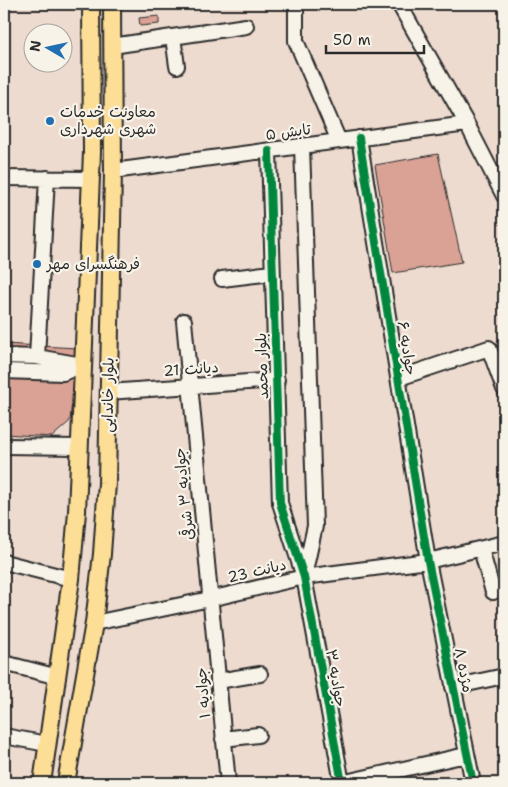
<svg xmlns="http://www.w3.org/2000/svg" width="508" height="787" viewBox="0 0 508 787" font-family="'Shantell Sans','Playpen Sans Arabic',sans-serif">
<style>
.building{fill:#daa295;stroke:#2b2b2b}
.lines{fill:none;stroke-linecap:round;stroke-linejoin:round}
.minor-casing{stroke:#2b2b2b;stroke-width:18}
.major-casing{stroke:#2b2b2b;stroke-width:20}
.minor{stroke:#f7f3e8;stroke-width:14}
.major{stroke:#fdde96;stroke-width:16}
.cycleway-casing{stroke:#f7f3e8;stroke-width:11}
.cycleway{stroke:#00873e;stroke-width:8}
.poi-dot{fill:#1f6fb2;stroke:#f7f3e8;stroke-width:2}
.labels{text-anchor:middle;stroke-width:4.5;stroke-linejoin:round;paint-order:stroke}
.poi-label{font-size:15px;fill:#2b2b2b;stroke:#f7f3e8;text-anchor:start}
.street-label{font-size:15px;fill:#2b2b2b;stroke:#f7f3e8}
</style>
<rect width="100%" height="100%" fill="#eedbcf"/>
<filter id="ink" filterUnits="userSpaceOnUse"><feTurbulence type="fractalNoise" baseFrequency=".02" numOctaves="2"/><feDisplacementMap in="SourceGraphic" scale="10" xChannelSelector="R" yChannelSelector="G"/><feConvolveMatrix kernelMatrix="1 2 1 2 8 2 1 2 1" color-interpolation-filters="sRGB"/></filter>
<g filter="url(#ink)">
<!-- building -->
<path class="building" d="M 159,16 L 159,24 L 140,26 L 139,18 Z
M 438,154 L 462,262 L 393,273 L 375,165 Z
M 4,344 L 77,348 L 70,421 L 52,437 L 4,434 Z"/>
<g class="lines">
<defs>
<path id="minor" d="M 296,4 L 296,41 L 339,141
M 399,4 L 467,124 L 504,196
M 173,37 L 177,66
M 112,46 L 246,26
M 359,138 L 428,561 L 473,783
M 302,146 L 315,526 L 304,576
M 269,151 L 280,503 L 304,577 L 342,783
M 113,171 L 467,124
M 4,178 L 91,179
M 222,279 L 272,273
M 184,321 L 228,783
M 4,356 L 37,357 L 82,365
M 37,357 L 47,178
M 4,371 L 63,373 L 83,365
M 399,378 L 489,348 L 504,389
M 108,392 L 277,380
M 4,446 L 79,447
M 481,549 L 493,592
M 4,562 L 71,579
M 94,623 L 210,599 L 304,577 L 428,561 L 504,543
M 4,663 L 58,677
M 218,681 L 260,674
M 453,687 L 504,676
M 4,736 L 47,744
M 223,739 L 258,735
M 341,783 L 466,755"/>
<path id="major" d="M 42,783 L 71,579 L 77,512 L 92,152 L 91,4
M 66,783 L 94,623 L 102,554 L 107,483 L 113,171 L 112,4"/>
</defs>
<!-- minor casing -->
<use href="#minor" class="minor-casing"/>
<!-- major casing -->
<use href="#major" class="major-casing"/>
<!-- minor -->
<use href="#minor" class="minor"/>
<!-- major -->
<use href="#major" class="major"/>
<defs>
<path id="cycleway" d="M 359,138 L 428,561 L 473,783
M 269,151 L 280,503 L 304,577 L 342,783"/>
</defs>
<!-- cycleway casing -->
<use href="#cycleway" class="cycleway-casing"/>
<!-- cycleway -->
<use href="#cycleway" class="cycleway"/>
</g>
</g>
<!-- markers -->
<g class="poi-dot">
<circle cx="50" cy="121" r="5"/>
<circle cx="37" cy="264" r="5"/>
</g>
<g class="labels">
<!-- poi labels -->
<g class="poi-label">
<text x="60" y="117">معاونت خدمات<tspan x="60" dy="17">شهری شهرداری</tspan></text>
<text x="47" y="269">فرهنگسرای مهر</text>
</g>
<!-- street labels -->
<g class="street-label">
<text transform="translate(288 132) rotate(-8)" y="5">تابش ۵</text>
<text transform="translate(407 348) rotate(81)" y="5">جوادیه ۶</text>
<text transform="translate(262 366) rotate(-92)" y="5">بلوار محمد</text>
<text transform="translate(191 369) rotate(-4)" y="5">دیانت 21</text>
<text transform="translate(108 395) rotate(-89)" y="5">بلوار خاندایی</text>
<text transform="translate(184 494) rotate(-96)" y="5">جوادیه ۳ شرقی</text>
<text transform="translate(257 571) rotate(-13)" y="5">دیانت 23</text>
<text transform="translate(464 670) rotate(79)" y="5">مژده ۸</text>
<text transform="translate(336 678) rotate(80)" y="5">جوادیه ۳</text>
<text transform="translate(203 693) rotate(-95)" y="5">جوادیه ۱</text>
</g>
</g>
<!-- margin -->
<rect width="508" height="787" fill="none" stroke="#f7f3e8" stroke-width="20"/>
<rect x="10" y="10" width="488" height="767" fill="none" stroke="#2b2b2b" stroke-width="2" filter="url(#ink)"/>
<!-- north arrow -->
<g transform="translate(48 48) rotate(279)"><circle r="24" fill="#f7f3e8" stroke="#a5a39c"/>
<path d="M0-4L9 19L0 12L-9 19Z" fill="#1f6fb2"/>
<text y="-8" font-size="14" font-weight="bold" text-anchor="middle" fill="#2b2b2b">N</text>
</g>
<!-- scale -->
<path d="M326 45v8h98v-8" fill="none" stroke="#2b2b2b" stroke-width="2.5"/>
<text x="333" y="45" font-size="15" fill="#2b2b2b" stroke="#f7f3e8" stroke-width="4" paint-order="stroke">50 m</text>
</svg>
